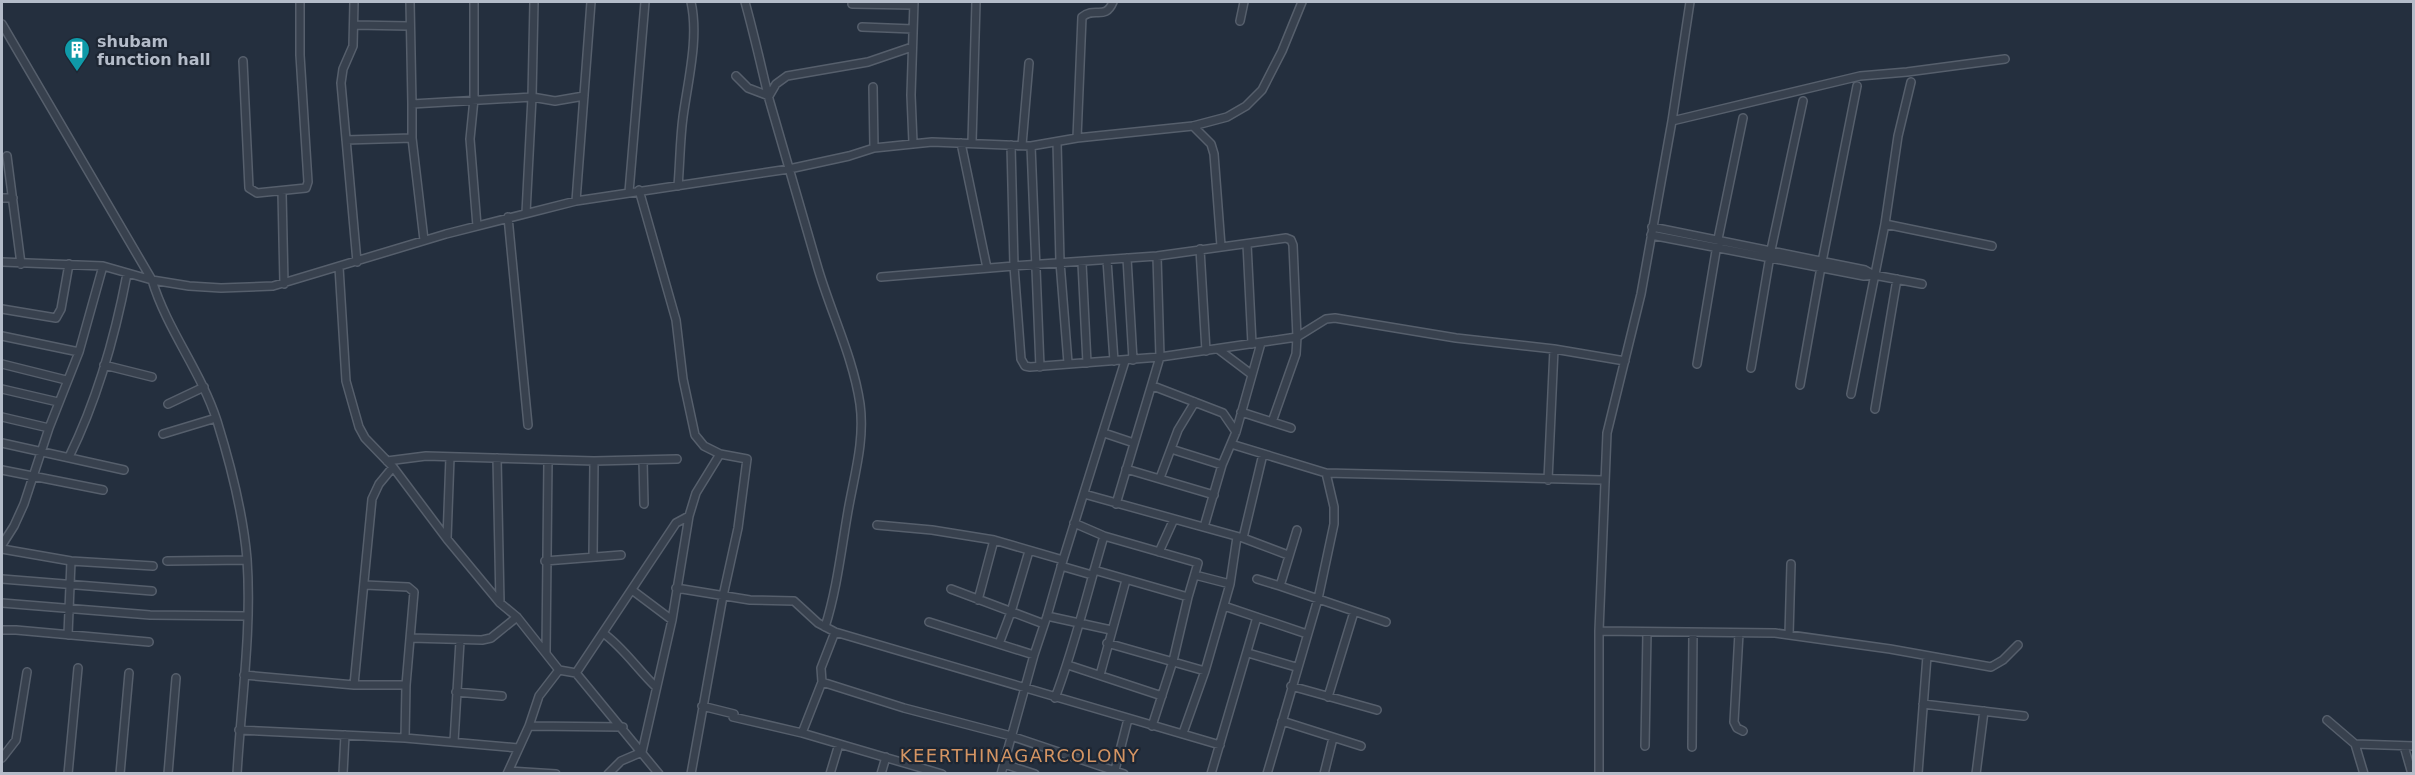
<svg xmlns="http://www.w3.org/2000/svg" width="2415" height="775" viewBox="0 0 2415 775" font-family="'DejaVu Sans',sans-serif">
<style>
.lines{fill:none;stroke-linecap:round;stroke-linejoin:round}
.minor-casing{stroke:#565f6c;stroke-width:10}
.minor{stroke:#38414e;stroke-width:7}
.labels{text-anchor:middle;stroke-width:4.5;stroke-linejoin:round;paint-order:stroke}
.poi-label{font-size:16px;font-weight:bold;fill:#b4bcc9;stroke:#1d2633;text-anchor:start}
.neighbourhood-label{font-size:18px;letter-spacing:1.5px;fill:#d59563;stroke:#1d2633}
</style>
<rect width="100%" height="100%" fill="#242f3e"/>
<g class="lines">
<defs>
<path id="minor" d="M 354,2 L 353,46 L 343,69 L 341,83 L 357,262
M 410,2 L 412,104
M 474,2 L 474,99 L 470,139 L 477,226
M 745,2 C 754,34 761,66 769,99 C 785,154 801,209 817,265 C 830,311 853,356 860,404 C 865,441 854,476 848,511 C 841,551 837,589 825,627
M 852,4 L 914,5
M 1240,21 L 1244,2
M 2,24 L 152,280 C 167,330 201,371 217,421 C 231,466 243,512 247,559 C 252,630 241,703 237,774
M 354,25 L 409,26
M 862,27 L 913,29
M 243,61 L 249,188 L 257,193 L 306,188 L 308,182 L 300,55 L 300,2
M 736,76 L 748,88 L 769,96 L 776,84 L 787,76 L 868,62 L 912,47
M 873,87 L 874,148
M 1672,121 L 1860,76 L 1907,72 L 2005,59
M 1193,126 L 1211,144 L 1214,154 L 1221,246
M 412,138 L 424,240
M 1077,138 L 1082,17 C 1095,6 1105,21 1113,2
M 346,140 L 412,138 L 412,104 L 532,97 L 555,101 L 584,96
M 972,142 L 976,2
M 1057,142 L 1060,262 L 1068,363
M 913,143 L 911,95 L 914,2
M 961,143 L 987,268
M 1022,145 L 1029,63
M 1031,146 L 1040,367
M 7,156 L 21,264
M 678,186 C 680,163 680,139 683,117 C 688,80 699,38 691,2
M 639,190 L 676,320 L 683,379 L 695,435 L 704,446 L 720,454 L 747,459 L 738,528 L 723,596 L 691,774
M 282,192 L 284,284
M 629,192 L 645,2
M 2,198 L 13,198
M 576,201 L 591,2
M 526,213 L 532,97 L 534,2
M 508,217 L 528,425
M 1885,224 L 1992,246
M 1652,227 L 1865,270 L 1874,275
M 1651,235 L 1864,276 L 1874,275 L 1922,284
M 1247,244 L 1252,344
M 1200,249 L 1206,351
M 1127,258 L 1133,360
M 1107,260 L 1114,361
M 2,262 L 103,266 L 152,280 L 189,286 L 221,288 L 273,286 L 446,234 L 576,201 L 789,169 L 849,156 L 874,148 L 932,142 L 1031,146 L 1077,138 L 1193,126 L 1227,117 L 1246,106 L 1262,90 L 1282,51 L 1302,2
M 1082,263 L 1087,363
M 339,267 L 346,381 L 359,427 L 365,438 L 393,467 L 447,539 L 500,603 L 517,617 L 559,670 L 576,673 L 659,774
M 881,277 L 1014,266 L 1157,256 L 1286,238 L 1291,240 L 1293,245 L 1297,337 L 1160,357 L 1030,367 L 1025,366 L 1021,359 L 1014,266 L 1011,145
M 2,309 L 56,318 L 61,309 L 69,264
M 2,336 L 79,352
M 1218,349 L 1251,374
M 2,364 L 66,380
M 1697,364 L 1718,239 L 1743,118
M 104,365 L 152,377
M 1751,368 L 1771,250 L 1803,101
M 1800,385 L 1821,267 L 1857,86
M 1153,386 L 1223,413 L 1236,432
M 2,389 L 58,402
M 1851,394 L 1885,224 L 1898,136 L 1911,82
M 168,404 L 204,387
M 1875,409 L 1897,279
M 1241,412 L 1291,428
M 2,417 L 49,428
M 1272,422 L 1296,354 L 1297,337 L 1326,319 L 1335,318 L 1456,338 L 1554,349 L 1625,361
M 1104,433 L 1134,443
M 163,434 L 216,418
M 2,443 L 124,470
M 1231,444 L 1326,473 L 1603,480
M 1171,449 L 1222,465
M 69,457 C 97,400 115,337 127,274
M 497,458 L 500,603
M 643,460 L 644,504
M 387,461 L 426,456 L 594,461 L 677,459
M 1126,469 L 1214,495
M 2,470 L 103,490
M 1160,478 L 1178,430 L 1195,402
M 1548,480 L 1554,349
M 1084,494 L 1243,538 L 1288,555
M 1116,504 L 1160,357 L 1157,256
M 1074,523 L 1104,536 L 1198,563 L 1188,597 L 1094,570
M 877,525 L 932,530 L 994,540 L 1063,560
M 1204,527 L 1222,465 L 1236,432 L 1261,343
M 1297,530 L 1280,586 L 1386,622
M 1243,538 L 1263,454
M 447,539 L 450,457
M 2,545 L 14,526 L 24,504 L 49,428 L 79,352 L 103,266
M 2,549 L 71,561 L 153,566
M 1159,552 L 1174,519
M 593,557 L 594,461
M 167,561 L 247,560
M 545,561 L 621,555
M 1061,566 L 1092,575
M 2,579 L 152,591
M 1257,579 L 1280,586
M 1230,584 L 1237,537
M 365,585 L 408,587 L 414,592 L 406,685 L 405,738
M 676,588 L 750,600 L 794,601 L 818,623 L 835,632 L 1220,745
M 951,589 L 1044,624
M 632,590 L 672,620
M 978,600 L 994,540
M 2,603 L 150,615 L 247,616
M 1224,606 L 1307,634
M 1047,616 L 1111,630
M 929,622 L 1034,655
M 2,630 L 16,630 L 149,642
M 1599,631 L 1775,633 L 1890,649 L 1991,667 L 2003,660 L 2018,645
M 835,632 L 821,668 L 822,682 L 802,733 L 942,774
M 603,633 C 623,647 638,670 656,687
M 1739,633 L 1734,722 L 1737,728 L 1743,731
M 68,635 L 71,561
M 1789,635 L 1791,564
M 411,638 L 482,640 L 491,638 L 517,617
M 1107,643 L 1205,671
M 999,644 L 1011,612 L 1029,551
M 546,652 L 548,460
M 1248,653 L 1296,667
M 1068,665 L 1162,696
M 576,673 L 676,523 L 689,516 L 696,493 L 720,454
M 244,675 L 354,685 L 406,685
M 1100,675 L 1126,580
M 822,682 L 904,708 L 1011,736 L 1124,774
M 354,685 L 372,499 L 379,484 L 393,467
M 1291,686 L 1377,710
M 456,692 L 502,696
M 1328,697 L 1354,612
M 1055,698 C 1075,646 1088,589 1104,536
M 1923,704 L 2024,716
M 702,706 L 734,714
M 733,717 L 802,733
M 2327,720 L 2355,744 L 2364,774
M 1282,721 L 1361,746
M 529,726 L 623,727
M 1152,726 L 1173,661 L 1188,597
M 239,730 L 405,738 L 518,748
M 1183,733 L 1205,671 L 1230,584 L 1195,575
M 454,742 L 460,641
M 2355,744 L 2414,746
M 1645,746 L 1647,632
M 2404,746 L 2412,774
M 1692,747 L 1693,633
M 2,758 L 16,740 L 27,672
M 1004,764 L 1035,774
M 509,771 L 556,774
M 1918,773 L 1927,656
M 68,774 L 78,668
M 120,774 L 129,673
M 168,774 L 176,678
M 343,774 L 345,735
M 507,774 L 529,726 L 539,696 L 559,670
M 608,774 L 621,761 L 642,752 L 672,620 L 689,516
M 830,774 L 839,744
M 881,774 L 886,757
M 1001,774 L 1034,655 L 1047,616 L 1063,560 L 1125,361
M 1114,774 L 1128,719
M 1211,774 L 1257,617
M 1267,774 L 1318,599 L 1334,524 L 1334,507 L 1326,473
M 1324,774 L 1333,738
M 1599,774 L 1599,631 L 1607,433 L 1641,294 L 1672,121 L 1690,2
M 1976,774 L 1984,711"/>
</defs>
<!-- minor casing -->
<use href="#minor" class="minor-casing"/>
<!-- minor -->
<use href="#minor" class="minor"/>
</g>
<!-- icons -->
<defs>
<symbol id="building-pin" viewBox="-11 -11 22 30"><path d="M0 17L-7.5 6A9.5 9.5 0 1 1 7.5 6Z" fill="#0f9aa8" stroke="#1d2633"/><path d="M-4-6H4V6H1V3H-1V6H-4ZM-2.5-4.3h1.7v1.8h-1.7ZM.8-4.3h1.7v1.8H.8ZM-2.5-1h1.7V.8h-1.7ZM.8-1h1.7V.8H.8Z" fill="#fff"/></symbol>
</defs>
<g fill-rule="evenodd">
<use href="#building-pin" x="62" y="35" width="30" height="40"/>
</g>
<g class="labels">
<!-- poi labels -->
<g class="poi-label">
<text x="97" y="47">shubam<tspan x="97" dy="18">function hall</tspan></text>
</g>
<!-- neighbourhood labels -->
<g class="neighbourhood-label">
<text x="1020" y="762">KEERTHINAGARCOLONY</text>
</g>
</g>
<!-- border -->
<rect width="2415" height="775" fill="none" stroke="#b4bcc9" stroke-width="6"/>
</svg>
